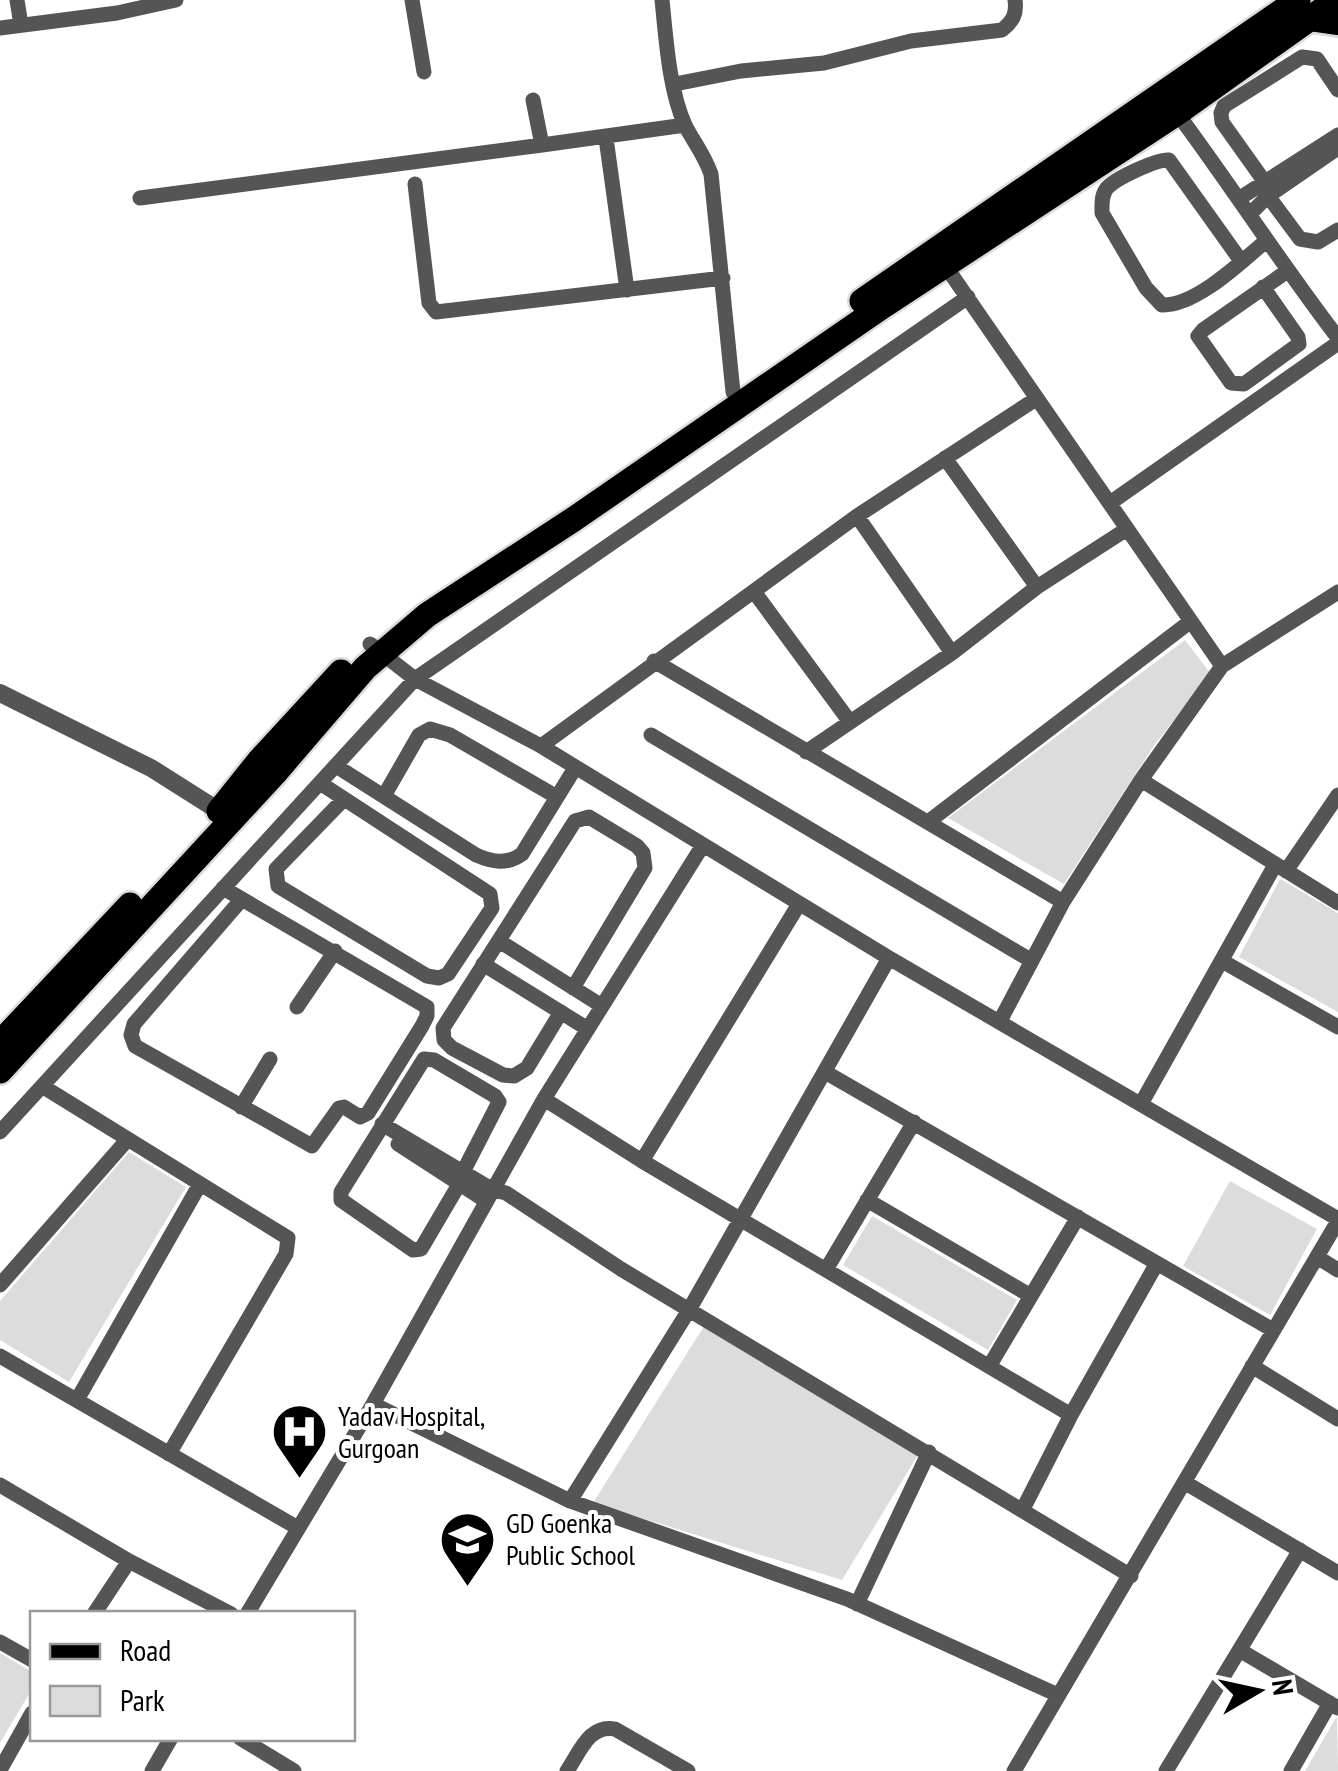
<svg xmlns="http://www.w3.org/2000/svg" width="1338" height="1771" viewBox="0 0 1338 1771" font-family="'PT Sans Narrow',sans-serif">
<style>
.green{fill:#dcdcdc}
.lines{fill:none;stroke-linecap:round;stroke-linejoin:round}
.primary-casing{stroke:#dbdbdb;stroke-width:28}
.trunk-casing{stroke:#dbdbdb;stroke-width:30}
.minor{stroke:#555;stroke-width:15}
.tertiary{stroke:#555;stroke-width:18}
.primary{stroke:#000;stroke-width:22}
.trunk{stroke:#000;stroke-width:25}
.labels{text-anchor:middle;stroke-width:8;stroke-linejoin:round;paint-order:stroke}
.poi-label{font-size:28px;fill:#000;stroke:#fff;text-anchor:start}
</style>
<rect width="100%" height="100%" fill="#fff"/>
<!-- green -->
<path class="green" d="M 1185,640 L 1211,674 L 1155,744 L 1064,884 L 948,818 Z
M 1280,879 L 1338,913 L 1338,1012 L 1239,957 Z
M 129,1152 L 186,1187 L 69,1382 L 0,1340 L 0,1301 Z
M 1230,1181 L 1317,1229 L 1270,1315 L 1183,1266 Z
M 872,1216 L 1017,1300 L 988,1350 L 843,1265 Z
M 706,1323 L 919,1453 L 842,1580 L 593,1503 Z
M 0,1653 L 32,1672 L 32,1689 L 0,1743 Z
M 1337,1716 L 1338,1771 L 1305,1771 Z"/>
<g class="lines">
<defs>
<path id="primary" d="M 1310,20 L 1338,24"/>
<path id="trunk" d="M 862,301 L 1298,0
M 219,811 L 259,761 L 341,672
M 0,1043 L 130,905
M 0,1071 L 275,773 L 365,668 L 427,615 L 574,519 L 883,306 L 1177,113 L 1336,0"/>
</defs>
<!-- primary casing -->
<use href="#primary" class="primary-casing"/>
<!-- trunk casing -->
<use href="#trunk" class="trunk-casing"/>
<!-- minor -->
<path class="minor" d="M 17,0 L 21,25
M 412,0 L 424,72
M 662,0 C 666,38 669,90 685,125 C 694,143 703,152 711,174 L 733,392
M 0,28 L 117,13 L 176,0
M 675,84 L 741,71 L 824,63 L 911,41 L 1002,30 C 1013,21 1017,14 1015,0
M 1177,113 C 1232,187 1282,265 1338,338
M 606,138 L 627,290
M 542,145 L 685,125
M 1264,181 L 1222,122 L 1221,113 L 1224,106 L 1302,57 L 1317,59 L 1338,90
M 415,184 L 429,303 L 436,312 L 723,278
M 1268,196 L 1300,239 L 1318,242 L 1338,230
M 140,198 L 542,145 L 533,100
M 1240,198 L 1338,135
M 1250,214 L 1268,196 L 1338,148
M 940,258 L 1222,666
M 1241,261 L 1169,160 C 1157,159 1116,178 1107,188 C 1101,195 1102,205 1102,213 L 1146,288 L 1162,305 C 1196,306 1241,262 1267,240
M 1263,287 L 1298,337 L 1299,344 L 1244,384 L 1231,383 L 1198,336 L 1203,330 L 1286,272
M 945,458 L 1037,587
M 1110,503 L 1338,343
M 857,516 L 952,653
M 755,593 L 850,722
M 370,644 L 415,679 L 541,746 L 889,958 L 1338,1219
M 654,661 L 1063,902
M 651,735 L 1032,961
M 541,746 L 857,516 L 1036,399
M 806,752 L 952,653 L 1037,587 L 1127,529
M 336,766 L 476,855 C 492,862 507,865 522,854 L 575,768
M 1141,780 L 1338,903
M 320,783 L 490,894 L 492,908 L 448,974 L 439,978 L 427,976 L 278,886 L 276,869 L 344,799
M 384,796 L 419,735 L 430,729 L 450,735 L 557,797
M 928,822 L 1191,621
M 1286,871 L 1338,795
M 223,888 L 427,1007 L 427,1016 L 422,1026 L 368,1113 L 360,1117 L 344,1107 L 339,1108 L 312,1146 L 135,1046 L 131,1035 L 134,1024 L 242,899
M 499,941 L 602,1006
M 1222,961 L 1338,1027
M 483,964 L 588,1029
M 297,1007 L 335,951
M 561,1012 L 527,1068 L 514,1076 L 503,1075 L 452,1048 L 444,1040 L 443,1028 L 575,821 L 589,817 L 637,846 L 643,853 L 645,868 L 573,988
M 1000,1021 L 1063,902 L 1141,780 L 1222,666 L 1338,592
M 825,1072 L 1273,1330
M 42,1086 L 288,1238 L 286,1254 L 169,1454
M 544,1099 L 642,1161 L 1071,1415
M 1141,1104 L 1275,865
M 241,1107 L 270,1059
M 382,1124 L 493,1190 L 506,1193 L 621,1269 L 1131,1576
M 0,1132 L 415,679 L 968,297
M 398,1144 L 486,1201
M 642,1161 L 799,904
M 458,1186 L 421,1249 L 413,1250 L 341,1200 L 341,1192 L 424,1059 L 434,1060 L 495,1096 L 499,1102 L 463,1172
M 867,1200 L 1031,1296
M 1317,1257 L 1338,1270
M 827,1268 L 914,1122
M 0,1285 L 128,1139
M 0,1356 L 298,1528
M 990,1365 L 1078,1217
M 1252,1366 L 1338,1419
M 77,1400 L 200,1184
M 373,1404 L 570,1501 L 847,1599 L 1058,1695
M 1184,1482 L 1338,1573
M 0,1485 L 129,1561 L 231,1614
M 570,1501 L 689,1310 L 889,958
M 1023,1509 L 1071,1415 L 1157,1263
M 857,1604 L 929,1452
M 94,1614 L 129,1561
M 247,1614 L 373,1404 L 544,1099 L 703,845
M 0,1642 L 32,1660
M 1241,1651 L 1338,1708
M 240,1738 L 294,1771
M 0,1770 L 32,1713
M 152,1771 L 171,1738
M 567,1771 C 580,1752 589,1724 615,1729 L 688,1771
M 1014,1771 L 1338,1221
M 1166,1771 L 1300,1550
M 1291,1771 L 1330,1703"/>
<!-- tertiary -->
<path class="tertiary" d="M 0,693 L 151,768 L 219,811"/>
<!-- primary -->
<use href="#primary" class="primary"/>
<!-- trunk -->
<use href="#trunk" class="trunk"/>
</g>
<!-- icons -->
<defs>
<symbol id="hospital-pin" viewBox="-11 -11 22 30"><path d="M0 17L-7.5 6A9.5 9.5 0 1 1 7.5 6Z" fill="#000" stroke="#fff"/><path d="M-5-5h3v3.5h4V-5h3V5h-3V1.5h-4V5h-3Z" fill="#fff"/></symbol>
<symbol id="school-pin" viewBox="-11 -11 22 30"><path d="M0 17L-7.5 6A9.5 9.5 0 1 1 7.5 6Z" fill="#000" stroke="#fff"/><path d="M0-5L7-2L0 1L-7-2ZM-4 1L0 2.5L4 1V4Q0 6-4 4Z" fill="#fff"/></symbol>
</defs>
<g fill-rule="evenodd">
<use href="#hospital-pin" x="268" y="1400" width="63" height="86"/>
<use href="#school-pin" x="436" y="1508" width="63" height="86"/>
</g>
<g class="labels">
<!-- poi labels -->
<g class="poi-label">
<text x="338" y="1426">Yadav Hospital,<tspan x="338" dy="32">Gurgoan</tspan></text>
<text x="506" y="1533">GD Goenka<tspan x="506" dy="32">Public School</tspan></text>
</g>
</g>
<!-- legend -->
<rect x="30" y="1611" width="325" height="130" fill="#ffffff" stroke="#999999" stroke-width="2.5"/>
<rect x="50" y="1644" width="50" height="15" fill="#000000" stroke="#999999" stroke-width="2.5"/>
<text x="120" y="1661" font-size="30" fill="#000000">Road</text>
<rect x="50" y="1686" width="50" height="30" fill="#dcdcdc" stroke="#999999" stroke-width="2.5"/>
<text x="120" y="1711" font-size="30" fill="#000000">Park</text>
<!-- north arrow -->
<g transform="translate(1258 1691) rotate(81)" stroke="#ffffff" stroke-width="8" paint-order="stroke">
<path d="M0-8L18 38L0 25L-18 38Z" fill="#000000"/>
<text y="-15" font-size="28" font-weight="bold" text-anchor="middle" fill="#000000">N</text>
</g>
</svg>
